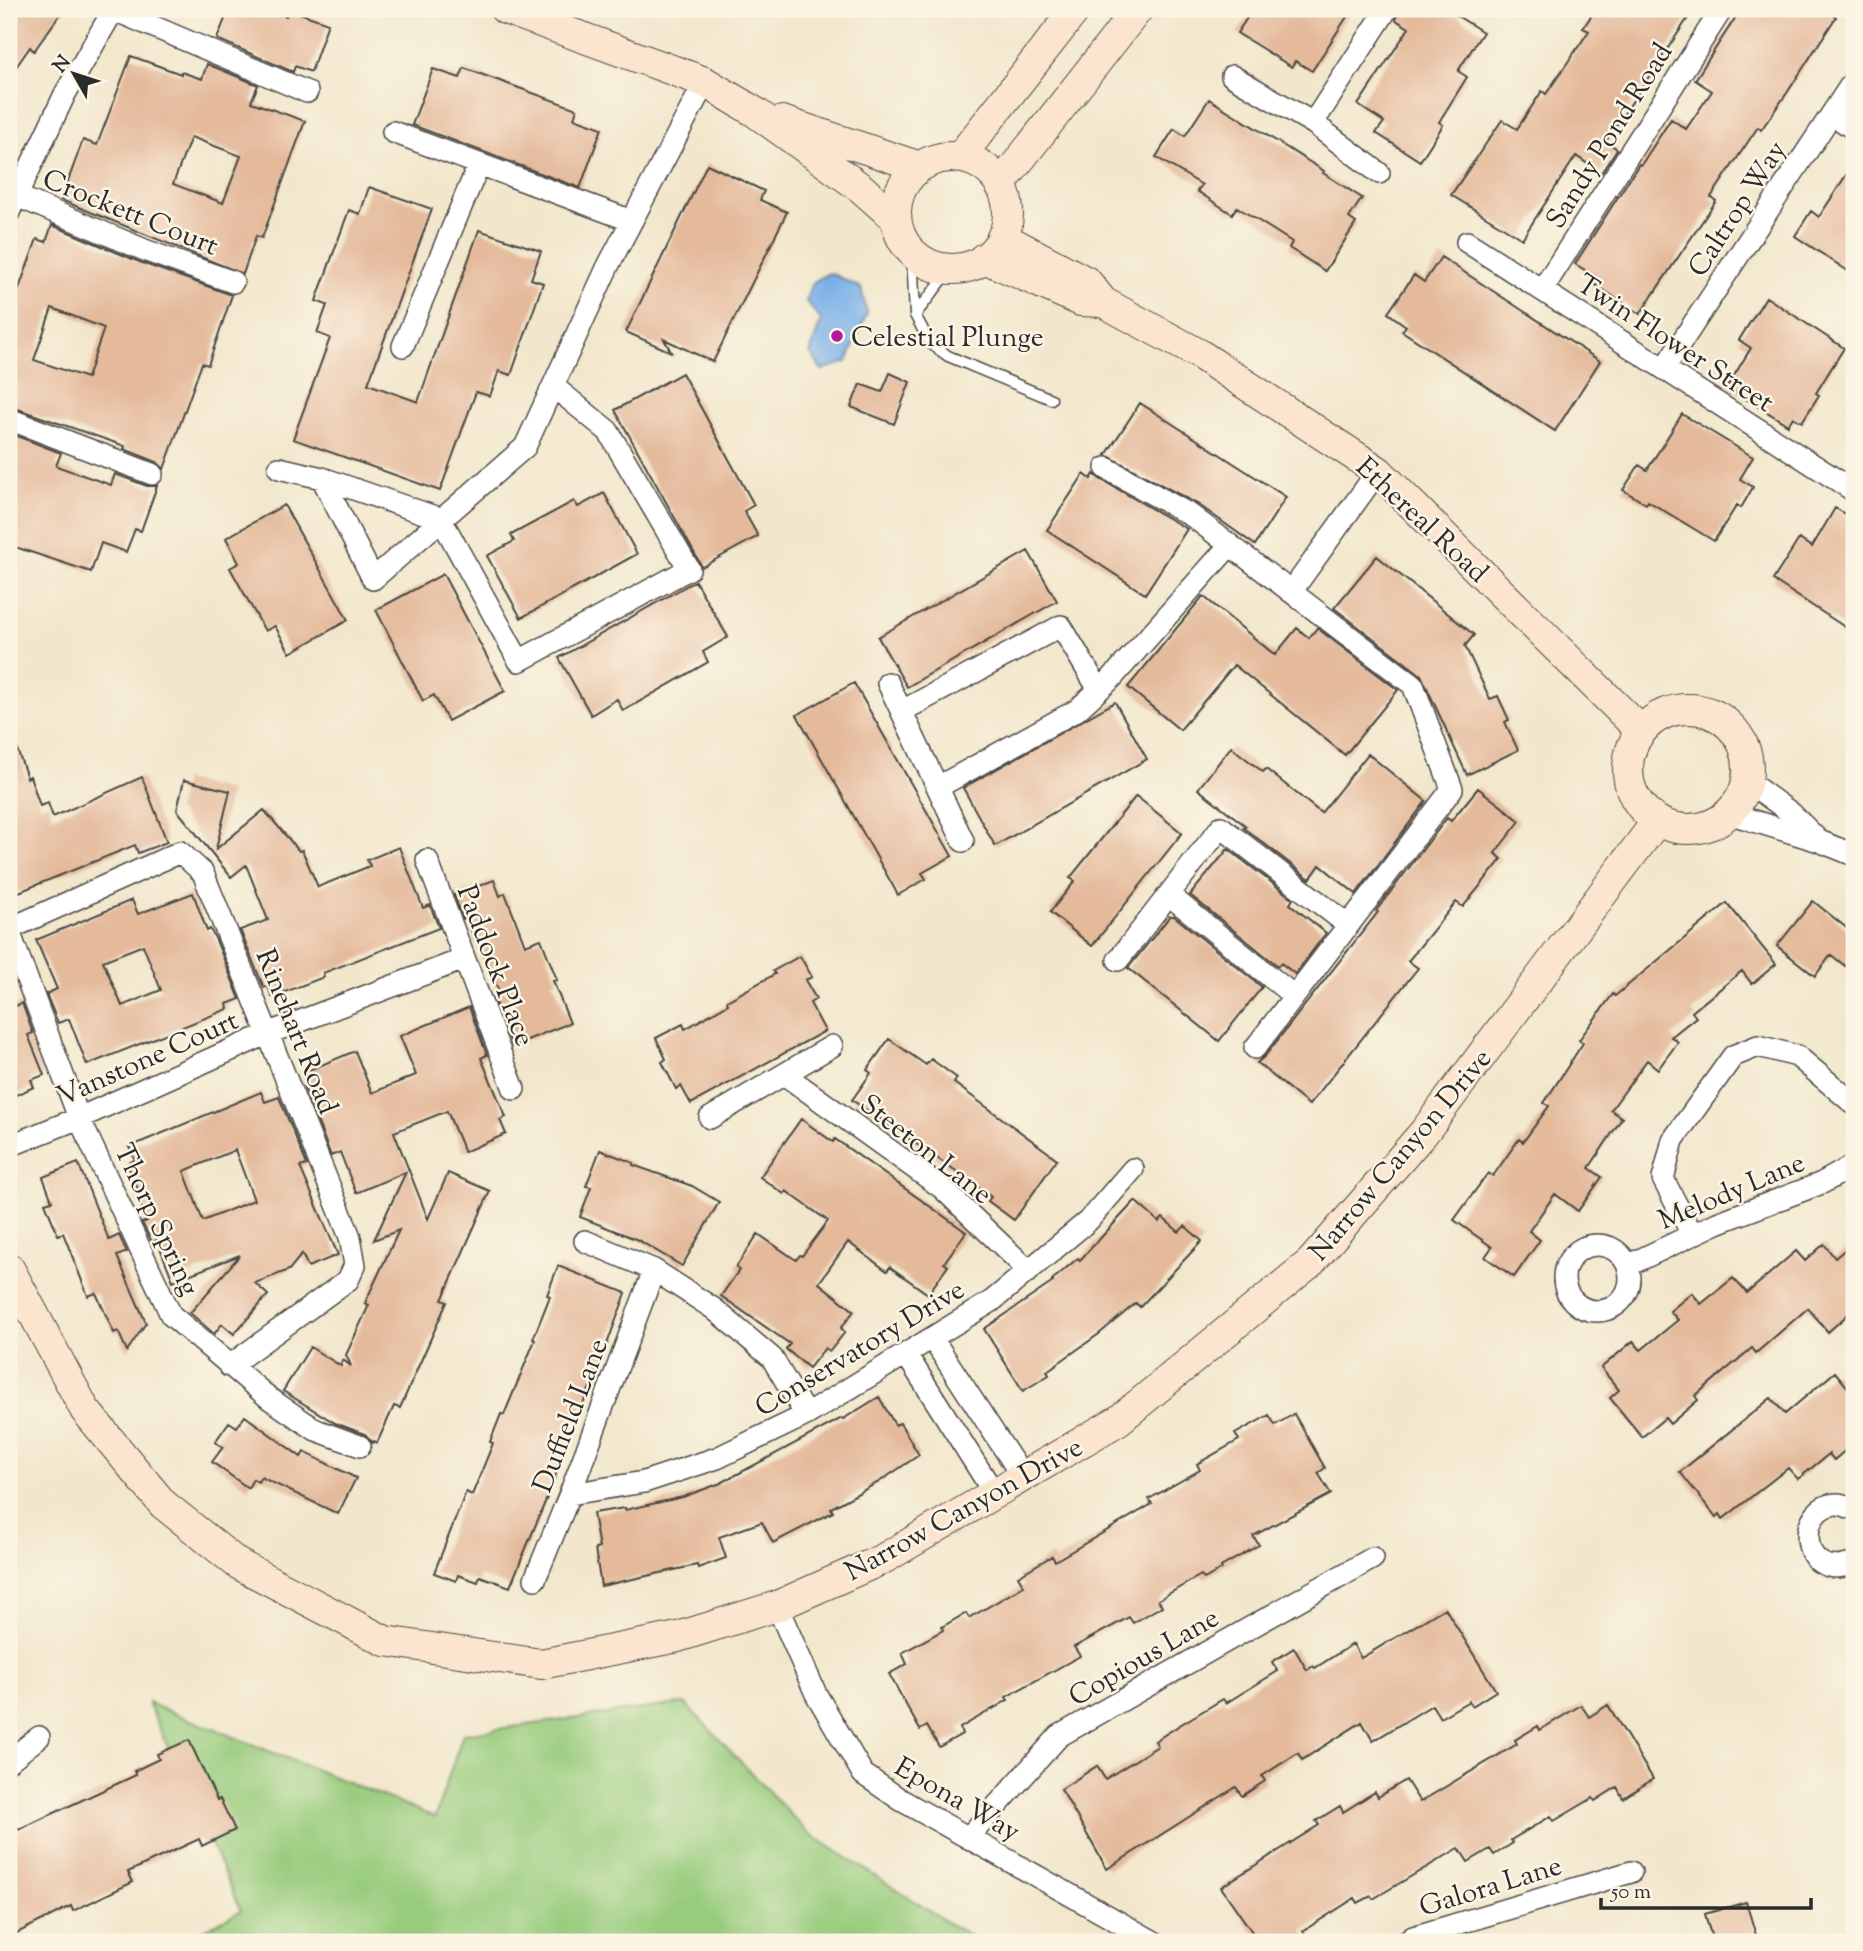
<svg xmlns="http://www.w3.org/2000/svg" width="1863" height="1951" viewBox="0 0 1863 1951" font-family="'Sorts Mill Goudy',serif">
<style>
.green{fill:#98cc7d;stroke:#627c54;stroke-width:2}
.water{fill:#7ab0e9;stroke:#526e8a;stroke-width:2}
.building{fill:#e4ba9b;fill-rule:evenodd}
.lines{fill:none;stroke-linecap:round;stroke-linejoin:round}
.lane-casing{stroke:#494743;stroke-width:13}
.street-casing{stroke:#494743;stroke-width:24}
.secondary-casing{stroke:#494743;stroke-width:32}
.lane{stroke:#fff;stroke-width:10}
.street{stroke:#fff;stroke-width:21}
.secondary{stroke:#fce5cf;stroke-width:30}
.poi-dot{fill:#b5179e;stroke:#fcf5e5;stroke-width:2.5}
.labels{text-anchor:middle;stroke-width:5;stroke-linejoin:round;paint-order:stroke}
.street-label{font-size:28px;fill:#2b2b2b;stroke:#fcf5e5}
.poi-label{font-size:28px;fill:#2b2b2b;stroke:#fcf5e5;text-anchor:start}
</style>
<rect width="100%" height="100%" fill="#fcf5e5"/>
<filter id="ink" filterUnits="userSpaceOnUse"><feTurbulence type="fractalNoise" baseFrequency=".0143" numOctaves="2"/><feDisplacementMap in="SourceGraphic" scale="14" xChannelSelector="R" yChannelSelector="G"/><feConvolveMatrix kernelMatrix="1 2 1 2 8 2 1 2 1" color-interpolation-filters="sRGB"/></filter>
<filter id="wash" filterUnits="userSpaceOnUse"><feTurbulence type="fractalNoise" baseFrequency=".00686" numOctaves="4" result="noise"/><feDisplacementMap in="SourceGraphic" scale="28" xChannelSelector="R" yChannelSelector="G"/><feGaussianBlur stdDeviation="1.57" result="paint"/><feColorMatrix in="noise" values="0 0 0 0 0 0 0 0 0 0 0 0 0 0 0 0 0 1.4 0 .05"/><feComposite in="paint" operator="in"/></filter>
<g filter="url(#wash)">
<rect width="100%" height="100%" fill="#f2e7cc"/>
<!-- green -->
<path class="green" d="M 148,1703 L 435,1817 L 463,1734 L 685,1703 L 807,1832 L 953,1926 L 983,1942 L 180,1942 L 241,1911 Z"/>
<!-- water -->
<path class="water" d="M 830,273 L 861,288 L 867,313 L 847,362 L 822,370 L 810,353 L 821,320 L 806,301 C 811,283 813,280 830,273 Z"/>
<g id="blocks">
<!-- building -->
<path class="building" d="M 9,9 L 64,9 L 34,51 L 30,47 L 9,77 Z
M 229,9 L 266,9 L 286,16 L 288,9 L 328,23 L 311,72 L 295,66 L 293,72 L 217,39 Z
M 1253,9 L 1352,9 L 1312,71 L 1295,61 L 1292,67 L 1237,33 Z
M 1400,9 L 1446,9 L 1483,32 L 1458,71 L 1467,77 L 1439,122 L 1443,125 L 1420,161 L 1376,133 L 1384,122 L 1358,105 L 1409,28 L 1396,20 Z
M 1596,9 L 1694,9 L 1606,141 L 1617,149 L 1601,173 L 1576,156 L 1522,239 L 1451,195 L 1502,120 L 1517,129 L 1542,91 L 1546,94 L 1589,31 L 1583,28 Z
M 1741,9 L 1824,9 L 1836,17 L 1787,93 L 1761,130 L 1758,127 L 1711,197 L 1716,201 L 1640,314 L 1594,284 L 1598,278 L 1575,264 L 1639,164 L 1641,165 L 1671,119 L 1686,129 L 1712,91 L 1695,80 Z
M 131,56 L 181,74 L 181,72 L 202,79 L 207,64 L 258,85 L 251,102 L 305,121 L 262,238 L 256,236 L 243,274 L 61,200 L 83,140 L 97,145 ZM 191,137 L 241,156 L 223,203 L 173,184 Z
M 464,68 L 577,109 L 574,118 L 602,128 L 580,188 L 412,125 L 433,69 L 460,78 Z
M 1209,99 L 1324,171 L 1323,173 L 1362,198 L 1349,218 L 1356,223 L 1325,271 L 1289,248 L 1292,242 L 1237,207 L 1232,214 L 1197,191 L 1202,185 L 1156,157 L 1174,129 L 1185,136 Z
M 1854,163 L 1854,275 L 1795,236 L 1811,211 L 1819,217 Z
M 707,164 L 764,191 L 760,200 L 787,212 L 713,362 L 664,339 L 671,352 L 626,332 Z
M 369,187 L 432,209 L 368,384 L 418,402 L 479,230 L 541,251 L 531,279 L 543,283 L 511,375 L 499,371 L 490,396 L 476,392 L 440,491 L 293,439 L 330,338 L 317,333 L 327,305 L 316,301 L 349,210 L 360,214 Z
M 52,225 L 142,263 L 232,295 L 208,365 L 202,363 L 164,469 L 157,462 L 124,449 L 125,446 L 9,406 L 9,316 L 37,239 L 46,242 ZM 52,308 L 104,328 L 87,378 L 34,360 Z
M 1441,257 L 1600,361 L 1555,431 L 1402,331 L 1406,326 L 1388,313 L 1414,275 L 1424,282 Z
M 1766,297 L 1844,348 L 1816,393 L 1819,395 L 1802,422 L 1793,417 L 1788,425 L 1727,387 L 1751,348 L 1739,340 Z
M 682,373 L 754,505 L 744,511 L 758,536 L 702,567 L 615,410 Z
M 890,373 L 910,382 L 894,424 L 851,407 L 860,384 L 882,392 Z
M 1140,403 L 1286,497 L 1255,545 L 1199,505 L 1106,455 Z
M 1682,414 L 1753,457 L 1740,479 L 1753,487 L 1741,508 L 1737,505 L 1714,541 L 1648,501 L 1646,504 L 1623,490 L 1639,465 L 1647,470 Z
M 9,433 L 61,453 L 56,466 L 111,485 L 115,474 L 147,486 L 157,486 L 141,531 L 135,529 L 126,552 L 101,543 L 91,572 L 9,545 Z
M 1084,474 L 1091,479 L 1094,474 L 1100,479 L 1187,529 L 1145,594 L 1047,530 Z
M 604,493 L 637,554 L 521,618 L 487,556 L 514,541 L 511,535 L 574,501 L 578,507 Z
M 284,505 L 348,620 L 290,653 L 275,626 L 265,631 L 230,568 L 239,563 L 226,538 Z
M 1835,508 L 1854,519 L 1854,633 L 1773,580 L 1799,539 L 1812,547 Z
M 1028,551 L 1057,601 L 907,687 L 878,637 Z
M 1377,556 L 1474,635 L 1465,646 L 1490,699 L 1498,696 L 1509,720 L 1505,722 L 1518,750 L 1467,775 L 1421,675 L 1334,608 Z
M 443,574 L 505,691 L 448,721 L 434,695 L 423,701 L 376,610 Z
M 695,581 L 728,637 L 703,652 L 708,662 L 623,711 L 617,699 L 591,715 L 559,658 Z
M 1203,596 L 1275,655 L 1297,628 L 1309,638 L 1317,628 L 1398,690 L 1345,755 L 1234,665 L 1180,730 L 1128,687 Z
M 854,683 L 952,856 L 922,873 L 926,879 L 898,895 L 797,715 Z
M 1115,702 L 1147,759 L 995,846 L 963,788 Z
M 13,737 L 27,778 L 30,776 L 40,806 L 48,803 L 53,817 L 142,777 L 167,842 L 138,853 L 135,845 L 9,896 L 9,738 Z
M 1231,747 L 1263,772 L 1266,769 L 1321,813 L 1368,754 L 1426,801 L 1356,894 L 1320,865 L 1310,879 L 1244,828 L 1246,826 L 1198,789 Z
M 184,780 L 230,791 L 216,849 L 264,810 L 299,851 L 302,850 L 318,887 L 370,866 L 367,860 L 399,847 L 423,908 L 430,905 L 439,928 L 323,973 L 324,977 L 272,997 L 268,986 L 264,988 L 240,930 L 268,920 L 246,865 L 231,877 L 177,810 Z
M 1478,788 L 1520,821 L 1495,853 L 1502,859 L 1463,907 L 1456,902 L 1408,961 L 1418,968 L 1309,1105 L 1257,1063 L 1265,1056 L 1378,912 L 1376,911 L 1447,818 L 1451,821 Z
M 1136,796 L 1182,833 L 1092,946 L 1050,912 L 1075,881 L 1070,878 Z
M 1228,849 L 1293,899 L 1290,904 L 1326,933 L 1295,974 L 1281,963 L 1278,966 L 1190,895 Z
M 494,880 L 500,896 L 505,893 L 525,945 L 541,939 L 557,980 L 553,981 L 570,1023 L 512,1046 L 493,997 L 500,994 L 478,941 L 476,942 L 466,918 L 463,919 L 454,895 Z
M 193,893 L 207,931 L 210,929 L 216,940 L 240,999 L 227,1004 L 228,1009 L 87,1065 L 69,1019 L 58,1023 L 46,994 L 57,989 L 36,940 L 132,900 L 138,914 ZM 143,945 L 161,990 L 122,1006 L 103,961 Z
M 1813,901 L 1854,934 L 1854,973 L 1831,955 L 1815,976 L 1777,946 Z
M 1727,903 L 1776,964 L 1752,984 L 1742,971 L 1692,1012 L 1696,1017 L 1671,1037 L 1678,1042 L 1658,1069 L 1647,1060 L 1611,1110 L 1622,1118 L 1589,1168 L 1602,1177 L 1578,1211 L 1555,1194 L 1529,1231 L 1540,1240 L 1514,1277 L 1485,1257 L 1492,1247 L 1454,1220 L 1488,1173 L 1493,1176 L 1519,1139 L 1523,1142 L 1549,1106 L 1544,1103 L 1583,1043 L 1579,1040 L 1613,994 L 1615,996 Z
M 1170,916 L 1174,916 L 1262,987 L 1219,1041 L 1128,968 Z
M 800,956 L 812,977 L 805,980 L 816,999 L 810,1003 L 825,1031 L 691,1104 L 681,1086 L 676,1089 L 662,1062 L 666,1059 L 656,1038 L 683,1024 L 685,1029 L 728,1004 L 727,1001 L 775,974 L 773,971 Z
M 9,990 L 16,1006 L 22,1003 L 33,1033 L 28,1035 L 44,1075 L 31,1080 L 34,1087 L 9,1098 Z
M 469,1007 L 487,1055 L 481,1058 L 506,1117 L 500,1120 L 506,1134 L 464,1152 L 447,1111 L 394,1132 L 428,1219 L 448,1173 L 490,1191 L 442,1300 L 447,1302 L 400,1408 L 394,1406 L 377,1443 L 374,1441 L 373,1443 L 365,1434 L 335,1423 L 283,1391 L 310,1347 L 341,1366 L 343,1360 L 351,1366 L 346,1355 L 369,1305 L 365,1303 L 399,1230 L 374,1240 L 406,1172 L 356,1193 L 340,1152 L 331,1156 L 304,1087 L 307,1086 L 302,1073 L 355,1051 L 372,1093 L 416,1075 L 400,1036 Z
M 889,1039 L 926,1065 L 931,1059 L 957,1078 L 954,1083 L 1057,1159 L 1014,1220 L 988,1201 L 991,1197 L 959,1173 L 852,1100 L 871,1073 L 867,1070 Z
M 261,1092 L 265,1102 L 279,1097 L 307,1165 L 300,1167 L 338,1255 L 308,1267 L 302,1254 L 289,1270 L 255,1283 L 268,1295 L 234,1334 L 222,1324 L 214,1334 L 190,1313 L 240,1255 L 173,1281 L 157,1240 L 152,1242 L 142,1223 L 147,1221 L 138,1199 L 142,1198 L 127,1164 L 135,1160 L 129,1147 ZM 235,1150 L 254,1200 L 203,1221 L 184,1171 Z
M 801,1119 L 833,1142 L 835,1139 L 966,1232 L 944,1263 L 948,1266 L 928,1294 L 890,1267 L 887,1271 L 848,1242 L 819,1283 L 854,1311 L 841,1328 L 845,1332 L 830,1351 L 825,1348 L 809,1368 L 786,1349 L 790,1344 L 721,1296 L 739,1270 L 736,1267 L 758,1234 L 796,1260 L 800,1255 L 802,1256 L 828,1221 L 786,1191 L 784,1194 L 760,1177 Z
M 600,1150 L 634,1163 L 633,1165 L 692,1186 L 719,1202 L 682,1266 L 638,1240 L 580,1217 L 591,1187 L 586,1186 Z
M 78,1163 L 109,1240 L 119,1235 L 127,1252 L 117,1256 L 146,1323 L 127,1351 L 118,1331 L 114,1333 L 96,1293 L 88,1296 L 63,1233 L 58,1235 L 45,1203 L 52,1201 L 43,1177 Z
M 1135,1201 L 1159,1222 L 1163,1218 L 1179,1232 L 1185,1226 L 1202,1241 L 1140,1307 L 1136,1303 L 1099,1334 L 1047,1371 L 1049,1375 L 1023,1391 L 984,1329 L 1053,1282 L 1052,1280 L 1078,1258 L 1080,1260 Z
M 1854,1242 L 1854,1309 L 1828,1332 L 1808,1308 L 1756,1353 L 1752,1348 L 1695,1396 L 1698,1400 L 1670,1424 L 1665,1418 L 1642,1437 L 1610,1398 L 1619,1390 L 1601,1368 L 1633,1341 L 1641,1350 L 1678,1320 L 1670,1311 L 1692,1293 L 1701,1304 L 1733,1278 L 1747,1293 L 1796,1251 L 1805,1261 L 1824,1244 L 1835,1258 Z
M 558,1266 L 626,1293 L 595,1376 L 568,1439 L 553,1483 L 510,1587 L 480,1576 L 478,1582 L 458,1575 L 456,1581 L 434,1573 L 466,1492 L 472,1495 L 493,1443 L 490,1442 L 501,1414 L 504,1415 L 535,1340 L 533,1339 L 550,1296 L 547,1295 Z
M 1835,1372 L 1854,1395 L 1854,1443 L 1834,1460 L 1829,1454 L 1798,1479 L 1788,1468 L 1723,1519 L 1720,1514 L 1716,1517 L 1680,1472 L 1771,1398 L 1785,1414 Z
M 879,1397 L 895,1425 L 900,1423 L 919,1455 L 879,1482 L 831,1508 L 833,1512 L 773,1543 L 762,1522 L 719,1537 L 726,1558 L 698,1568 L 697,1565 L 601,1586 L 595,1549 L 599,1548 L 593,1513 L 625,1508 L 625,1510 L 683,1497 L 721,1483 L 842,1418 L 843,1419 Z
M 1294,1414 L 1325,1468 L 1318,1473 L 1331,1494 L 1253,1536 L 1259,1545 L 1221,1567 L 1222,1569 L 1204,1579 L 1201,1575 L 1158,1600 L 1162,1606 L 1133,1623 L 1129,1617 L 1074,1647 L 1080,1656 L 1006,1697 L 1008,1700 L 960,1728 L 962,1734 L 939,1747 L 927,1726 L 920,1730 L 889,1674 L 907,1664 L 902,1653 L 943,1630 L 942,1627 L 966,1613 L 969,1618 L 1024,1586 L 1018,1576 L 1052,1556 L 1055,1561 L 1152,1504 L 1149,1499 L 1200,1470 L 1197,1464 L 1239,1440 L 1235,1434 L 1269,1415 L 1275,1425 Z
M 245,1416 L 301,1457 L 304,1452 L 356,1478 L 338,1514 L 261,1477 L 258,1482 L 253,1479 L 248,1488 L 212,1462 L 223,1447 L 215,1442 L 229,1422 L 237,1427 Z
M 1445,1608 L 1496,1691 L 1472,1706 L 1469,1701 L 1440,1718 L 1432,1705 L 1373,1741 L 1362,1722 L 1302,1760 L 1298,1753 L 1262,1776 L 1265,1781 L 1242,1796 L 1236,1787 L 1107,1869 L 1061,1789 L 1097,1766 L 1105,1779 L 1158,1746 L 1155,1741 L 1183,1723 L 1223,1699 L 1226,1703 L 1278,1671 L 1272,1662 L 1294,1648 L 1307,1670 L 1313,1666 L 1315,1668 L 1353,1644 L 1361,1658 Z
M 1581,1705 L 1589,1717 L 1608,1705 L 1653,1779 L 1623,1798 L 1617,1787 L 1595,1801 L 1593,1798 L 1554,1821 L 1551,1816 L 1511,1840 L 1513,1843 L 1494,1855 L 1490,1849 L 1468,1862 L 1459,1848 L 1373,1899 L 1371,1896 L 1358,1903 L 1355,1898 L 1303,1931 L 1310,1942 L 1259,1942 L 1221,1887 L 1319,1825 L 1316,1821 L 1340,1806 L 1343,1812 L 1375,1792 L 1378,1797 L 1406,1780 L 1420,1802 L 1517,1744 L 1515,1740 L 1538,1726 L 1540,1730 Z
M 189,1740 L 217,1800 L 220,1799 L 235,1830 L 202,1846 L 199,1839 L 171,1852 L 128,1872 L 133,1882 L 73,1911 L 71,1906 L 9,1937 L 9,1834 L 136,1775 L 134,1771 L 159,1759 L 157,1754 Z
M 1746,1902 L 1758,1942 L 1713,1942 L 1705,1914 Z"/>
</g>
</g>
<g filter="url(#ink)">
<use href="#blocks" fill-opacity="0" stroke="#494743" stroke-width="2"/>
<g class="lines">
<defs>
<path id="lane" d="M 912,253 L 915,315 L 943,279 L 939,268
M 915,315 L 930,343 L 948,356 L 1051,399"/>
<path id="street" d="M 112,9 L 307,92
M 1232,76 L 1313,123 L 1379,173
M 1832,114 L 1854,129
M 1313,123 L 1387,9
M 393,132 L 632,221
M 9,190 L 17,196 L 147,251 L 233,282
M 9,212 L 65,94 L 114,9
M 1467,242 L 1854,491
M 1542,290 L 1722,9
M 403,346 L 479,164
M 1665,367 L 1854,80
M 9,419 L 152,474
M 279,468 L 322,478 L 441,519 L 519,661 L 689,569 L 608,431 L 553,386
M 1106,468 L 1192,516 L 1413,685 L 1452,789 L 1255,1048
M 322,478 L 373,579 L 525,447 L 608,266 L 705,82
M 1291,592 L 1378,471
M 888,683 L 963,841
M 902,711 L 1061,626 L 1099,690
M 1747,781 L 1791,813 L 1817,839
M 938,787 L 1077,710 L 1111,679 L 1230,545
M 1728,813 L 1819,841 L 1854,855
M 427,860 L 514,1089
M 1169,895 L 1294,996
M 9,929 L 180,852 L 203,873 L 350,1237 L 355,1265 L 348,1280 L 229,1366
M 9,931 L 79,1118 L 171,1315 L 270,1399 L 316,1430 L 360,1446
M 1118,960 L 1221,827 L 1348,925
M 785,1075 L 942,1188 L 1029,1271
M 710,1118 L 832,1046
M 9,1146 L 79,1118 L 269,1033 L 464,959
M 1692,1234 L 1663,1179 L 1673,1140 L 1733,1056 L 1758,1046 L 1797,1056 L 1854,1104
M 585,1241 L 654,1270 L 714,1309 L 772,1358 L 806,1415
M1564 1278a33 33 0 1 1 66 0a33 33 0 1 1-66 0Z
M 1629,1265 L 1717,1223 L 1822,1183 L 1854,1165
M 932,1338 L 1022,1476
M 906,1354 L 994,1493
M 570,1494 L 644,1482 L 717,1458 L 806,1415 L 992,1301 L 1088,1221 L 1133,1169
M 1854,1509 C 1850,1508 1843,1504 1838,1504 C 1795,1504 1797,1585 1854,1563
M 535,1579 L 570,1494 L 654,1270
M 777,1606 L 816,1694 L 863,1774 L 901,1800 L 1154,1942
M 9,1761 L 39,1737
M 968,1838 L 1059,1736 L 1373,1558
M 1407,1942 L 1413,1937 L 1631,1872"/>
<path id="secondary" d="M 505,9 L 705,82 L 755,112 L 861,188 L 896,219
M 782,121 L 920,167
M 960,157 L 1076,9
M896 213a56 56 0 1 1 112 0a56 56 0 1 1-112 0Z
M 1000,185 L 1138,9
M 1002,237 L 1087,282 L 1103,302 L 1199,354 L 1378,471 L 1641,731
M 984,258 L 1081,301 L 1101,302
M1628 769a60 60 0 1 1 120 0a60 60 0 1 1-120 0Z
M 9,1268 L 85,1410 L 163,1504 L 238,1564 L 385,1641 L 541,1664 L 678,1637 L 777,1606 L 883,1559 L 1119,1420 L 1311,1262 L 1425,1131 L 1657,821"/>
</defs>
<!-- lane casing -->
<use href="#lane" class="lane-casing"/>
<!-- street casing -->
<use href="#street" class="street-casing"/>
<!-- secondary casing -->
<use href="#secondary" class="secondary-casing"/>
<!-- lane -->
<use href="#lane" class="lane"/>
<!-- street -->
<use href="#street" class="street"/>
<!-- secondary -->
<use href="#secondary" class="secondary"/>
</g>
</g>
<!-- markers -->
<circle class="poi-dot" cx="837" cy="336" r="7"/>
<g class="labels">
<!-- street labels -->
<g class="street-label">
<text transform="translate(1608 135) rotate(-58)" y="10">Sandy Pond Road</text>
<text transform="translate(1736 208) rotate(-57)" y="10">Caltrop Way</text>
<text transform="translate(131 211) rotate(22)" y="10">Crockett Court</text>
<text transform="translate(1676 342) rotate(33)" y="10">Twin Flower Street</text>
<text transform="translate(1423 519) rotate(43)" y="10">Ethereal Road</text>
<text transform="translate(497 965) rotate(69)" y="10">Paddock Place</text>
<text transform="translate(298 1031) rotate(68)" y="10">Rinehart Road</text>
<text transform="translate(147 1057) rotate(-24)" y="10">Vanstone Court</text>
<text transform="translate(927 1148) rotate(38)" y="10">Steeton Lane</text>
<text transform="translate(1399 1154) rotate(-50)" y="10">Narrow Canyon Drive</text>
<text transform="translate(1731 1190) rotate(-23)" y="10">Melody Lane</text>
<text transform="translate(158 1219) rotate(65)" y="10">Thorp Spring</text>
<text transform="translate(859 1347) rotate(-31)" y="10">Conservatory Drive</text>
<text transform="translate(569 1415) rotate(-69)" y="10">Duffield Lane</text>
<text transform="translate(963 1508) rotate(-29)" y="10">Narrow Canyon Drive</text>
<text transform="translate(1143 1656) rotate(-30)" y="10">Copious Lane</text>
<text transform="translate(958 1798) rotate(30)" y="10">Epona Way</text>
<text transform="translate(1490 1885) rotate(-17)" y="10">Galora Lane</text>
</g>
<!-- poi labels -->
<g class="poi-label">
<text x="851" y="346">Celestial Plunge</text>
</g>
</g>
<!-- margin -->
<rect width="1863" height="1951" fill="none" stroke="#fcf5e5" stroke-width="35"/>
<!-- north arrow -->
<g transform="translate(74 74) rotate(309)" stroke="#fcf5e5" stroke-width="5" paint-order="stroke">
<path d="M0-5L12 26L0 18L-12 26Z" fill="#2b2b2b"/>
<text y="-10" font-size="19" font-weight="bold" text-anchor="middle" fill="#2b2b2b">N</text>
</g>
<!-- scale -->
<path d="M1601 1898v10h210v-10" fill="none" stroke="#2b2b2b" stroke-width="3.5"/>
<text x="1611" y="1898" font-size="21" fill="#2b2b2b" stroke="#fcf5e5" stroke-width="5" paint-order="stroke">50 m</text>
</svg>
